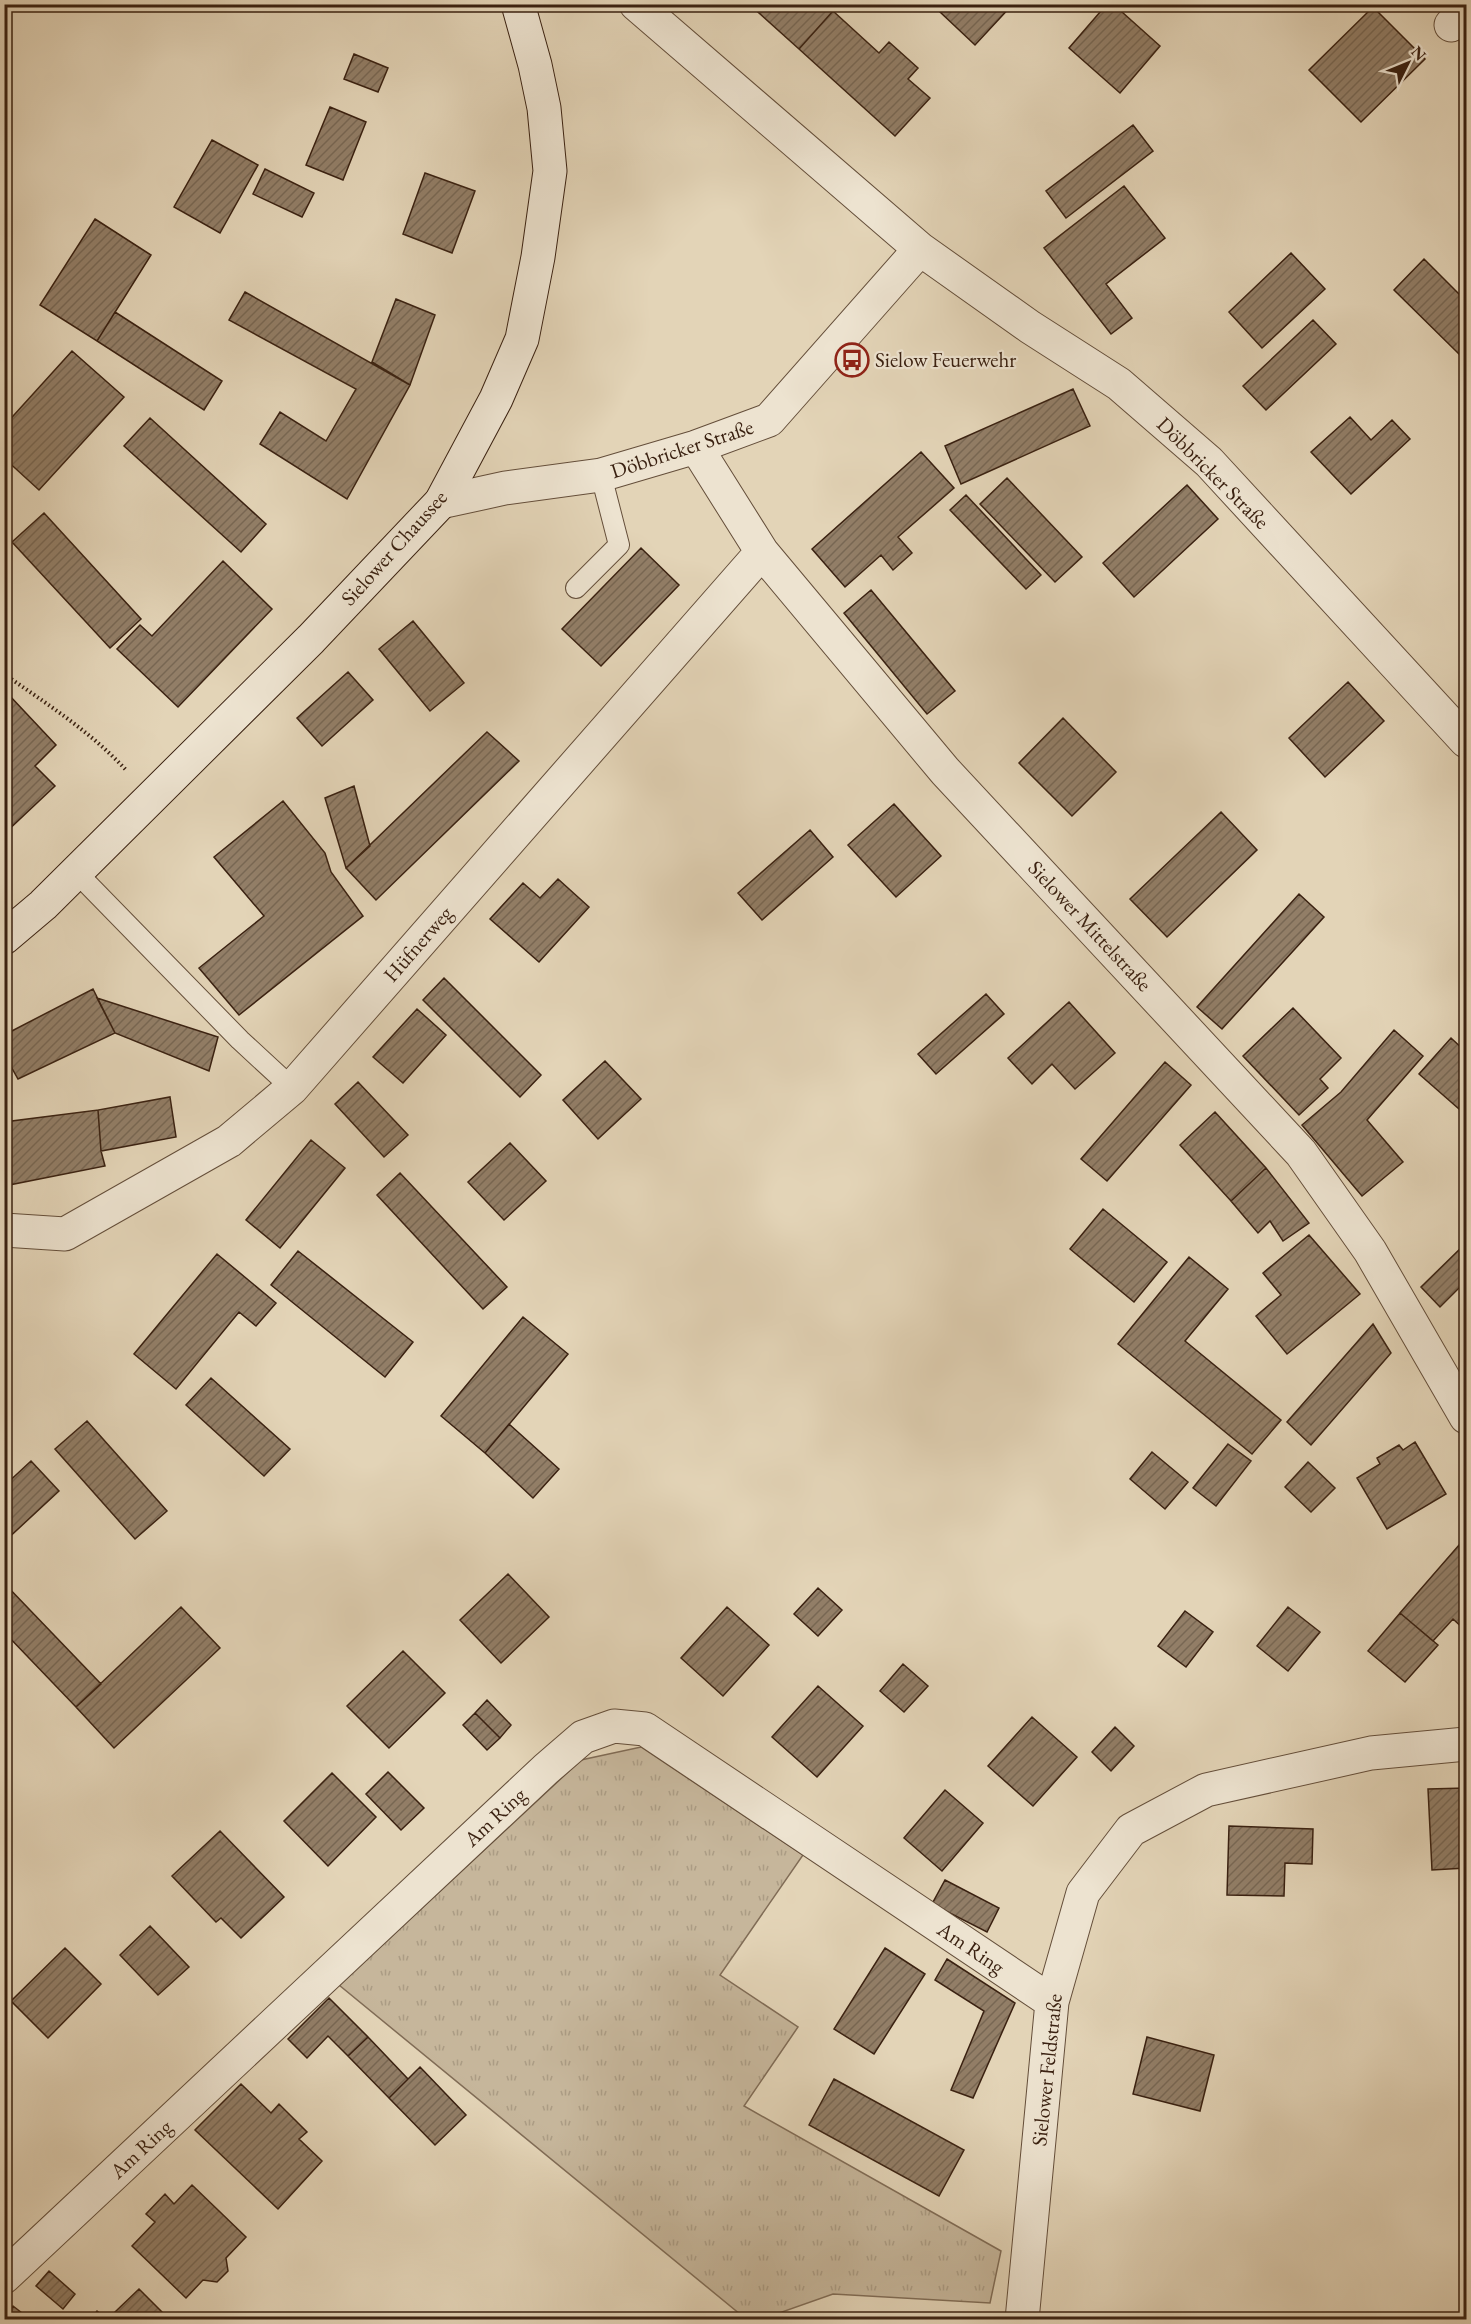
<svg xmlns="http://www.w3.org/2000/svg" width="1471" height="2324" viewBox="0 0 1471 2324" font-family="'EB Garamond',serif">
<style>
.grass{fill:url(#grass-tufts);stroke:#806c56;stroke-width:1.5}
.building{fill:url(#building-hatch);stroke:#3a2111;stroke-width:1.5}
.lines{fill:none;stroke-linecap:round;stroke-linejoin:round}
.service-casing{stroke:#644e3a;stroke-width:22}
.minor-casing{stroke:#644e3a;stroke-width:35}
.secondary-casing{stroke:#3a2111;stroke-width:35}
.path{stroke:#3a2111;stroke-width:4;stroke-dasharray:1.5 3;stroke-linecap:butt}
.service{stroke:#ede3d0;stroke-width:20}
.minor{stroke:#ede3d0;stroke-width:33}
.secondary{stroke:#ede3d0;stroke-width:33}
.labels{text-anchor:middle;stroke-width:4.5;stroke-linejoin:round;paint-order:stroke}
.poi-label{font-size:21px;fill:#3a2111;stroke:#ede3d0;text-anchor:start}
.street-label{font-size:21px;fill:#3a2111;stroke:#ede3d0}
</style>
<defs>
<pattern id="grass-tufts" width="24" height="20" patternUnits="userSpaceOnUse" patternTransform="scale(1.5)"><rect width="24" height="20" fill="#c6b69b"/><path d="M3 7l-1-3M5 7V3M7 7l1-3M15 17l-1-3M17 17v-4M19 17l1-3" fill="none" stroke="#ab9c84"/></pattern>
<pattern id="building-hatch" width="6" height="6" patternUnits="userSpaceOnUse" patternTransform="scale(1.5)"><rect width="6" height="6" fill="#927e67"/><path d="M-1 1l2-2M0 6l6-6M5 7l2-2" fill="none" stroke="#786753"/></pattern>
</defs>
<rect width="100%" height="100%" fill="#e3d4b7"/>
<filter id="stains"><feTurbulence type="fractalNoise" baseFrequency=".00333" numOctaves="4"/><feColorMatrix values="0 0 0 0 .2 0 0 0 0 .09 0 0 0 0 .02 0 0 0 .5 -.17"/></filter>
<radialGradient id="worn" r=".72"><stop offset=".6" stop-color="#630" stop-opacity="0"/><stop offset="1" stop-color="#630" stop-opacity=".3"/></radialGradient>
<!-- grass -->
<path class="grass" d="M 641,1747 L 803,1855 L 720,1975 L 798,2027 L 744,2106 L 1001,2251 L 990,2303 L 833,2294 L 762,2319 L 746,2319 L 339,1985 L 581,1760 Z"/>
<!-- building -->
<path class="building" d="M 749,4 L 826,4 L 833,11 L 799,49 Z
M 948,4 L 1013,4 L 975,45 L 940,12 Z
M 1107,4 L 1113,4 L 1160,46 L 1120,93 L 1069,48 Z
M 1373,7 L 1425,59 L 1361,122 L 1309,70 Z
M 833,11 L 879,53 L 889,42 L 918,68 L 908,79 L 930,98 L 895,136 L 799,49 Z
M 354,54 L 388,68 L 378,92 L 344,79 Z
M 330,107 L 366,122 L 343,180 L 306,165 Z
M 1133,125 L 1153,151 L 1066,218 L 1046,191 Z
M 212,140 L 258,165 L 220,233 L 174,207 Z
M 265,169 L 314,193 L 302,217 L 253,194 Z
M 425,173 L 475,191 L 452,253 L 403,234 Z
M 1124,186 L 1165,238 L 1106,284 L 1132,318 L 1111,334 L 1044,248 Z
M 95,219 L 151,255 L 97,341 L 40,305 Z
M 1291,253 L 1325,289 L 1262,348 L 1229,312 Z
M 1424,259 L 1466,301 L 1466,351 L 1461,356 L 1394,290 Z
M 245,292 L 410,385 L 347,499 L 260,444 L 280,412 L 326,441 L 356,389 L 229,320 Z
M 396,299 L 435,315 L 410,385 L 372,362 Z
M 115,312 L 222,381 L 204,410 L 97,341 Z
M 1313,320 L 1336,344 L 1266,410 L 1243,386 Z
M 72,351 L 124,397 L 39,490 L 4,458 L 4,426 Z
M 1073,389 L 1090,426 L 961,484 L 945,446 Z
M 1350,417 L 1371,440 L 1392,420 L 1410,439 L 1351,494 L 1311,452 Z
M 150,418 L 266,524 L 241,552 L 124,446 Z
M 921,452 L 954,488 L 898,537 L 912,553 L 893,570 L 881,555 L 845,587 L 812,549 Z
M 1007,478 L 1082,557 L 1055,582 L 980,504 Z
M 1187,485 L 1218,519 L 1134,597 L 1103,563 Z
M 966,495 L 1041,575 L 1026,589 L 950,510 Z
M 44,513 L 141,619 L 110,648 L 12,542 Z
M 641,548 L 679,585 L 601,666 L 562,629 Z
M 223,561 L 272,609 L 178,707 L 117,649 L 140,625 L 152,636 Z
M 871,590 L 955,691 L 927,714 L 844,613 Z
M 413,621 L 464,683 L 430,711 L 379,649 Z
M 348,672 L 373,700 L 322,746 L 297,718 Z
M 1348,682 L 1384,721 L 1325,777 L 1289,738 Z
M 9,695 L 56,745 L 35,766 L 55,786 L 4,834 L 4,699 Z
M 1063,718 L 1116,772 L 1072,816 L 1019,763 Z
M 487,732 L 519,761 L 376,900 L 346,868 Z
M 354,786 L 370,846 L 346,868 L 325,798 Z
M 283,801 L 325,853 L 331,872 L 363,916 L 239,1015 L 199,968 L 264,916 L 214,857 Z
M 894,804 L 941,856 L 896,897 L 848,845 Z
M 1221,812 L 1257,850 L 1167,937 L 1130,899 Z
M 810,830 L 833,857 L 762,920 L 738,893 Z
M 558,879 L 589,907 L 539,962 L 490,919 L 523,883 L 540,898 Z
M 1299,894 L 1324,917 L 1222,1029 L 1197,1007 Z
M 444,978 L 541,1075 L 520,1097 L 423,1000 Z
M 93,989 L 115,1033 L 18,1079 L 4,1054 L 4,1035 Z
M 986,994 L 1004,1014 L 936,1074 L 918,1054 Z
M 97,998 L 218,1037 L 209,1071 L 115,1033 Z
M 1069,1002 L 1115,1053 L 1075,1089 L 1052,1064 L 1032,1084 L 1008,1058 Z
M 1293,1008 L 1341,1058 L 1320,1079 L 1328,1088 L 1299,1115 L 1243,1056 Z
M 417,1009 L 446,1035 L 403,1083 L 373,1057 Z
M 1394,1030 L 1423,1056 L 1367,1120 L 1403,1162 L 1362,1196 L 1302,1125 L 1341,1092 Z
M 1451,1038 L 1466,1052 L 1466,1101 L 1459,1109 L 1419,1074 Z
M 605,1061 L 641,1099 L 598,1139 L 563,1100 Z
M 1165,1062 L 1191,1085 L 1107,1181 L 1081,1159 Z
M 358,1082 L 408,1135 L 384,1157 L 335,1104 Z
M 170,1097 L 176,1137 L 101,1151 L 98,1110 Z
M 98,1110 L 101,1151 L 105,1166 L 4,1186 L 4,1122 Z
M 1215,1112 L 1266,1168 L 1231,1201 L 1180,1145 Z
M 311,1140 L 345,1168 L 280,1248 L 246,1220 Z
M 510,1143 L 546,1181 L 504,1220 L 468,1182 Z
M 1266,1168 L 1309,1223 L 1283,1241 L 1270,1221 L 1258,1233 L 1231,1201 Z
M 400,1173 L 507,1287 L 483,1309 L 377,1195 Z
M 1103,1209 L 1167,1262 L 1134,1302 L 1070,1249 Z
M 1309,1235 L 1360,1294 L 1287,1354 L 1256,1316 L 1281,1295 L 1263,1273 Z
M 1466,1243 L 1466,1281 L 1440,1307 L 1421,1287 Z
M 298,1251 L 413,1342 L 385,1377 L 271,1285 Z
M 217,1254 L 276,1303 L 256,1326 L 239,1312 L 176,1389 L 134,1354 Z
M 1189,1257 L 1228,1289 L 1185,1341 L 1281,1420 L 1252,1454 L 1118,1344 Z
M 523,1317 L 568,1354 L 485,1453 L 441,1416 Z
M 1373,1324 L 1391,1353 L 1311,1445 L 1287,1422 Z
M 211,1378 L 290,1449 L 264,1476 L 186,1405 Z
M 87,1421 L 167,1511 L 135,1539 L 55,1449 Z
M 509,1424 L 559,1469 L 533,1498 L 485,1453 Z
M 1415,1442 L 1446,1494 L 1387,1529 L 1357,1478 L 1380,1464 L 1377,1458 L 1399,1445 L 1403,1450 Z
M 1228,1444 L 1251,1461 L 1216,1506 L 1193,1488 Z
M 1152,1452 L 1188,1482 L 1165,1509 L 1130,1479 Z
M 31,1461 L 59,1491 L 4,1542 L 4,1486 Z
M 1308,1462 L 1335,1488 L 1311,1512 L 1285,1487 Z
M 1459,1545 L 1466,1552 L 1466,1631 L 1453,1619 L 1433,1641 L 1400,1613 Z
M 508,1574 L 549,1617 L 501,1663 L 460,1620 Z
M 4,1583 L 101,1684 L 76,1707 L 4,1632 Z
M 818,1588 L 842,1610 L 818,1636 L 794,1614 Z
M 181,1607 L 220,1648 L 114,1748 L 76,1707 Z
M 727,1607 L 769,1645 L 723,1696 L 681,1658 Z
M 1288,1607 L 1320,1632 L 1288,1671 L 1257,1646 Z
M 1185,1611 L 1213,1632 L 1186,1667 L 1158,1646 Z
M 1400,1613 L 1438,1645 L 1405,1682 L 1368,1651 Z
M 403,1651 L 445,1693 L 389,1748 L 347,1706 Z
M 903,1664 L 928,1686 L 904,1712 L 880,1691 Z
M 818,1686 L 863,1726 L 817,1777 L 772,1737 Z
M 487,1700 L 511,1725 L 500,1738 L 475,1713 Z
M 475,1713 L 500,1738 L 487,1750 L 463,1725 Z
M 1032,1717 L 1077,1757 L 1033,1806 L 988,1766 Z
M 1115,1727 L 1134,1746 L 1111,1771 L 1092,1752 Z
M 388,1772 L 424,1808 L 401,1830 L 366,1794 Z
M 332,1773 L 376,1817 L 328,1866 L 284,1821 Z
M 1466,1788 L 1466,1868 L 1432,1870 L 1428,1789 Z
M 945,1790 L 983,1823 L 942,1871 L 904,1838 Z
M 1229,1826 L 1313,1829 L 1312,1864 L 1285,1863 L 1284,1896 L 1227,1895 Z
M 220,1831 L 284,1897 L 241,1938 L 221,1918 L 216,1922 L 172,1876 Z
M 945,1880 L 999,1908 L 987,1932 L 932,1904 Z
M 150,1926 L 189,1967 L 158,1995 L 120,1955 Z
M 65,1948 L 101,1984 L 48,2038 L 11,2001 Z
M 885,1948 L 925,1974 L 874,2054 L 834,2029 Z
M 947,1959 L 1015,2003 L 973,2098 L 951,2090 L 984,2011 L 935,1980 Z
M 329,1998 L 368,2037 L 348,2056 L 328,2036 L 307,2058 L 288,2039 Z
M 368,2037 L 408,2079 L 389,2098 L 348,2056 Z
M 1147,2037 L 1214,2055 L 1200,2111 L 1133,2094 Z
M 420,2067 L 466,2115 L 435,2145 L 389,2098 Z
M 834,2079 L 964,2150 L 939,2196 L 809,2125 Z
M 241,2084 L 271,2113 L 279,2104 L 307,2132 L 299,2139 L 322,2161 L 278,2209 L 195,2130 Z
M 192,2185 L 246,2237 L 226,2258 L 228,2271 L 217,2282 L 203,2280 L 186,2298 L 132,2246 L 155,2222 L 146,2214 L 165,2194 L 174,2204 Z
M 49,2271 L 75,2294 L 63,2309 L 36,2286 Z
M 139,2289 L 166,2316 L 162,2320 L 123,2320 L 115,2312 Z
M 13,2306 L 31,2320 L 4,2320 Z
M 97,2311 L 108,2320 L 90,2320 Z"/>
<g class="lines">
<defs>
<path id="service" d="M 576,588 L 619,545 L 601,475
M 76,872 L 240,1040 L 292,1088"/>
<path id="minor" d="M 636,4 L 920,249 L 1030,327 L 1119,384 L 1209,462 L 1466,741
M 1451,25 L 1466,8
M 696,447 L 762,552 L 945,771 L 1301,1153 L 1370,1251 L 1466,1417
M 441,502 L 505,488 L 601,475 L 696,447 L 769,420 L 920,249
M 4,1230 L 65,1234 L 229,1141 L 292,1088 L 762,552
M 4,2277 L 546,1769 L 583,1737 L 614,1726 L 645,1729 L 1052,2002
M 1022,2320 L 1052,2002 L 1083,1893 L 1131,1830 L 1206,1790 L 1371,1753 L 1466,1744"/>
<path id="secondary" d="M 4,938 L 43,905 L 311,639 L 441,502 L 496,399 L 522,339 L 538,257 L 550,171 L 544,108 L 535,65 L 518,4"/>
</defs>
<!-- service casing -->
<use href="#service" class="service-casing"/>
<!-- minor casing -->
<use href="#minor" class="minor-casing"/>
<!-- secondary casing -->
<use href="#secondary" class="secondary-casing"/>
<!-- path -->
<path class="path" d="M 4,674 C 47,704 91,732 126,770"/>
<!-- service -->
<use href="#service" class="service"/>
<!-- minor -->
<use href="#minor" class="minor"/>
<!-- secondary -->
<use href="#secondary" class="secondary"/>
</g>
<!-- icons -->
<defs>
<symbol id="bus-ring" viewBox="-11 -11 22 22"><circle r="9.5" fill="#ede3d0" stroke="#8f2418" stroke-width="1.5"/><path d="M-5-6H5V4H4V6H2V4H-2V6H-4V4H-5ZM-3.5-4V0h7V-4ZM-3.5 1.2v1.5H-2V1.2ZM2 1.2v1.5H3.5V1.2Z" fill="#8f2418"/></symbol>
</defs>
<g fill-rule="evenodd">
<use href="#bus-ring" x="833" y="341" width="38" height="38"/>
</g>
<g class="labels">
<!-- poi labels -->
<g class="poi-label">
<text x="875" y="367">Sielow Feuerwehr</text>
</g>
<!-- street labels -->
<g class="street-label">
<text transform="translate(682 449) rotate(-18)" y="7">Döbbricker Straße</text>
<text transform="translate(1213 473) rotate(45)" y="7">Döbbricker Straße</text>
<text transform="translate(394 548) rotate(-48)" y="7">Sielower Chaussee</text>
<text transform="translate(1090 926) rotate(47)" y="7">Sielower Mittelstraße</text>
<text transform="translate(418 944) rotate(-49)" y="7">Hüfnerweg</text>
<text transform="translate(495 1817) rotate(-43)" y="7">Am Ring</text>
<text transform="translate(971 1948) rotate(34)" y="7">Am Ring</text>
<text transform="translate(1047 2070) rotate(-84)" y="7">Sielower Feldstraße</text>
<text transform="translate(141 2149) rotate(-43)" y="7">Am Ring</text>
</g>
</g>
<!-- margin -->
<rect width="1471" height="2324" fill="none" stroke="#e3d4b7" stroke-width="24"/>
<rect x="6" y="6" width="1459" height="2312" fill="none" stroke="#3a2111" stroke-width="3"/>
<rect x="12" y="12" width="1447" height="2300" fill="none" stroke="#3a2111" stroke-width="1.5"/>
<!-- north arrow -->
<g transform="translate(1408 63) rotate(47)" stroke="#ede3d0" stroke-width="4.5" paint-order="stroke">
<path d="M0-4.5L10 22L0 15L-10 22Z" fill="#3a2111"/>
<text y="-9" font-size="16" font-weight="bold" text-anchor="middle" fill="#3a2111">N</text>
</g>
<rect width="100%" height="100%" filter="url(#stains)"/>
<rect width="100%" height="100%" fill="url(#worn)"/>
</svg>
